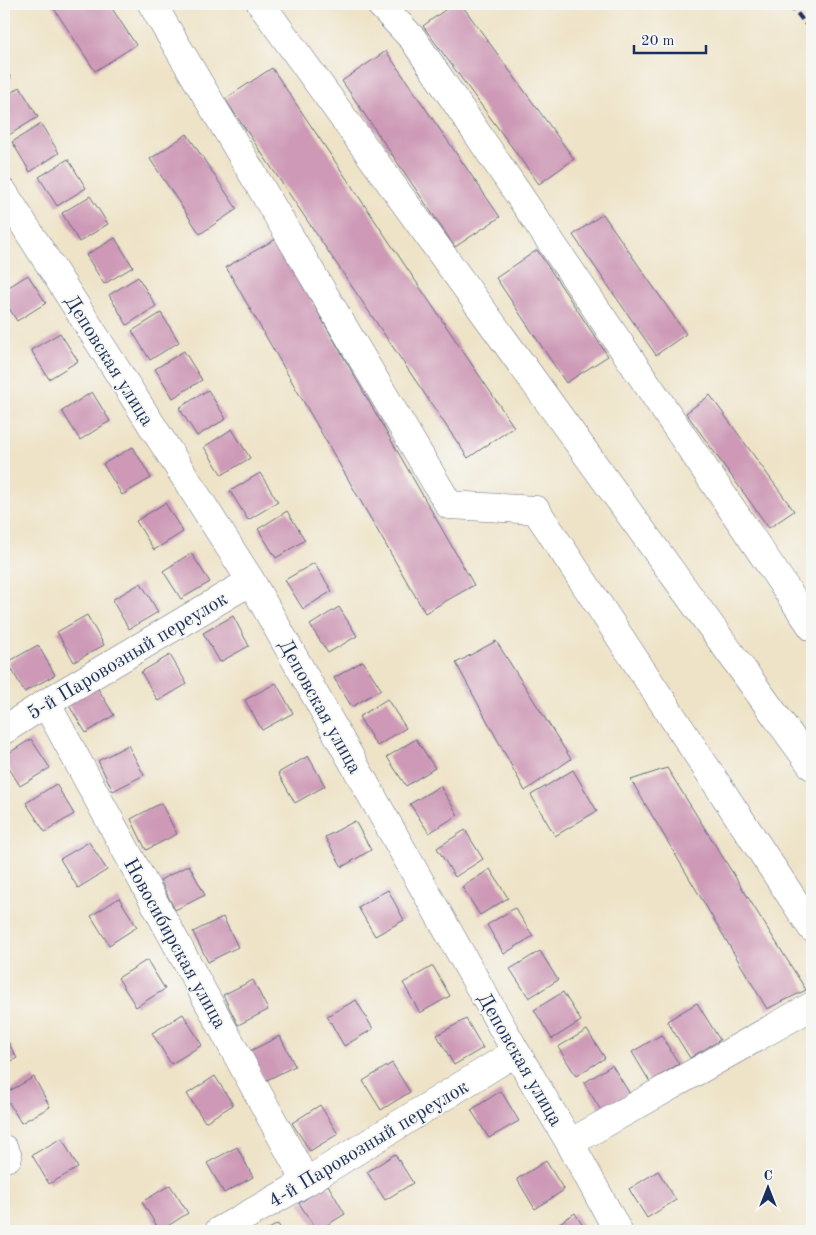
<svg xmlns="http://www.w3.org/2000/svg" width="816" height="1235" viewBox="0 0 816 1235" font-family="'Old Standard TT',serif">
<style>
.building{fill:#cd99b6}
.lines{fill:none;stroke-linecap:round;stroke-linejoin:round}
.minor-casing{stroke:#656e83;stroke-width:29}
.minor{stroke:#fff;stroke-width:28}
.rail{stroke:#1b2f5e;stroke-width:4;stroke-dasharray:8 4;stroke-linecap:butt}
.labels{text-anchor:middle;stroke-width:4;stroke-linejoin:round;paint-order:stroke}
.street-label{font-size:20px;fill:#1b2f5e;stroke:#f6f6f2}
</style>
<rect width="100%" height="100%" fill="#f6f6f2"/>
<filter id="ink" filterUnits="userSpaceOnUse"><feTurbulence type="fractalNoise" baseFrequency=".02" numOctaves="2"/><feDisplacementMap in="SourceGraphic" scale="10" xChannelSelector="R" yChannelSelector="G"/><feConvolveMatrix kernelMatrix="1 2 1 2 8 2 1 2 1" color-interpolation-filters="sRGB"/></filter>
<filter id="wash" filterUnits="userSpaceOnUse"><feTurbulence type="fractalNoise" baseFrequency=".0096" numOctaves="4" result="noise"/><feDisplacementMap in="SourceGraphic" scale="20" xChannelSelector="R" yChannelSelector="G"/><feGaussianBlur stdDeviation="1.12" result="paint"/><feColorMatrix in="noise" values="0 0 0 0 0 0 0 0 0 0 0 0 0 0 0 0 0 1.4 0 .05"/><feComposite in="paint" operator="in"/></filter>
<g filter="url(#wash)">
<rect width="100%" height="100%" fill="#eee3c7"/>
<g id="blocks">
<!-- building -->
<path class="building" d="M 51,4 L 109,4 L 136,45 L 95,71 Z
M 453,4 L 461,4 L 574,159 L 539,184 L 423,26 Z
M 386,51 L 500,217 L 455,247 L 342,81 Z
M 4,66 L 11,78 L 4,83 Z
M 272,68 L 514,427 L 468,458 L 225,99 Z
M 20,87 L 38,117 L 9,135 L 4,127 L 4,97 Z
M 41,124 L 59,153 L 30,172 L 12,142 Z
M 187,134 L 237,209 L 200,234 L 150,159 Z
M 68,159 L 86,188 L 57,206 L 39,177 Z
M 90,196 L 108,224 L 79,242 L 62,213 Z
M 603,214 L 686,334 L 656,355 L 573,235 Z
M 115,238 L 133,267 L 104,284 L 86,255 Z
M 276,239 L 474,585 L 425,613 L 226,267 Z
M 537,250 L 608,356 L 566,383 L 496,278 Z
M 28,275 L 46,303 L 17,321 L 4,300 L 4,290 Z
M 138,277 L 156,306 L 127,325 L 109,295 Z
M 161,313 L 179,342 L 150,360 L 132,331 Z
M 60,333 L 78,361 L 49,379 L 31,350 Z
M 184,351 L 202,380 L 173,398 L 155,369 Z
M 208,390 L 226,419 L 197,436 L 179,408 Z
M 92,392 L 110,421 L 80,440 L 62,411 Z
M 710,395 L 794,511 L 769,528 L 686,413 Z
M 232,429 L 250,458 L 222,475 L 204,447 Z
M 133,447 L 151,478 L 122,495 L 103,464 Z
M 260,473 L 278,502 L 248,520 L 230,491 Z
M 165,503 L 183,532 L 154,550 L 136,521 Z
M 287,511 L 305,540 L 276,558 L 258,529 Z
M 191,553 L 210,582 L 181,599 L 163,571 Z
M 314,563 L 332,591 L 303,609 L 285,580 Z
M 141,583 L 158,612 L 129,629 L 112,600 Z
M 339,607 L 357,636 L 328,653 L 310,625 Z
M 87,615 L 104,645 L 74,662 L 57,632 Z
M 233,616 L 249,646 L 220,662 L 203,633 Z
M 496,641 L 571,759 L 525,791 L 456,663 Z
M 38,645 L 55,675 L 24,692 L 8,662 Z
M 170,655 L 187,684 L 158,701 L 141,672 Z
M 363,661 L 381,689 L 352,707 L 334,678 Z
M 276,683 L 293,713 L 262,730 L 245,700 Z
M 97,687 L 114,715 L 86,733 L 68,704 Z
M 387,699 L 406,728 L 377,746 L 359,717 Z
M 31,739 L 50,768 L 20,786 L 4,760 L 4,756 Z
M 416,739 L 435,768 L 406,786 L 387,757 Z
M 128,745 L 144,775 L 113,791 L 98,761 Z
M 308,756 L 325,786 L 295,803 L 278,773 Z
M 667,768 L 806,990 L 767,1009 L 631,780 Z
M 573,770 L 597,811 L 555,836 L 531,795 Z
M 56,784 L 74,814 L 45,832 L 26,803 Z
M 440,786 L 458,815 L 429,833 L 410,804 Z
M 161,803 L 177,834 L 146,850 L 131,819 Z
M 355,821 L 371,850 L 342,867 L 325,837 Z
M 465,830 L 483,859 L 455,877 L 437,848 Z
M 89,842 L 107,870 L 78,888 L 60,859 Z
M 189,865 L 205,895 L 175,910 L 160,880 Z
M 490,869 L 508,898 L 480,915 L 462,887 Z
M 388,890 L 404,920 L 375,936 L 358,907 Z
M 119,898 L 137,927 L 109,945 L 91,916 Z
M 515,908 L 533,936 L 504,954 L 487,925 Z
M 223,917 L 238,947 L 208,962 L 193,932 Z
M 540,951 L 558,980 L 529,998 L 510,969 Z
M 147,960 L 165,989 L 136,1007 L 118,978 Z
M 433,966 L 450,996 L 420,1013 L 403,983 Z
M 253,980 L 268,1010 L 238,1025 L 223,995 Z
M 563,992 L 581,1021 L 552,1039 L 534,1010 Z
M 356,1000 L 373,1029 L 344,1046 L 327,1016 Z
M 697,1003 L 720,1040 L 690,1058 L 667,1021 Z
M 183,1014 L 202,1045 L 171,1064 L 152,1033 Z
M 466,1019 L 483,1048 L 454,1065 L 437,1035 Z
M 587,1030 L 605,1058 L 576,1076 L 558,1047 Z
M 4,1035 L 17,1058 L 4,1065 Z
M 661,1035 L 679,1064 L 650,1082 L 632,1052 Z
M 280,1036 L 295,1066 L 265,1081 L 250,1051 Z
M 392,1063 L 410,1092 L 381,1110 L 363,1081 Z
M 612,1065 L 630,1094 L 602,1112 L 584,1083 Z
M 215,1076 L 233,1105 L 205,1122 L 187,1094 Z
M 34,1077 L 50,1107 L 21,1123 L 4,1094 Z
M 501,1091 L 519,1121 L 489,1138 L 471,1110 Z
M 320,1105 L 338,1134 L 310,1151 L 292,1123 Z
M 62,1138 L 78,1168 L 49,1184 L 32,1155 Z
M 237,1147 L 253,1177 L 224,1193 L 207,1163 Z
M 395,1154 L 413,1183 L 385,1200 L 367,1172 Z
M 546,1161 L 564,1190 L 535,1209 L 517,1179 Z
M 658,1171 L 676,1200 L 647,1218 L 629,1189 Z
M 170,1185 L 188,1213 L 160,1231 L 142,1202 Z
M 328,1185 L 345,1214 L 317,1231 L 299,1203 Z
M 575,1213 L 586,1231 L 547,1231 Z
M 278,1224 L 282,1231 L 265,1231 Z"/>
</g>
</g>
<g filter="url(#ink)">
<use href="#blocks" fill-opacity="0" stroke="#656e83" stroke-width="1"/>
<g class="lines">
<defs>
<path id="minor" d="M 152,4 L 449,505 L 536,510 L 812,928
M 261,4 L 812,766
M 380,4 L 413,39 L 812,627
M 4,193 L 251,581 L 516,1052 L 570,1143 L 618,1231
M 46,703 L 306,1182
M 4,730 L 46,703 L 251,581
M 570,1143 L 812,1006
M 4,1149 L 8,1157
M 219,1231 L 306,1182 L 516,1052"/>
</defs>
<!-- minor casing -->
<use href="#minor" class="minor-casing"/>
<!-- minor -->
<use href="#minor" class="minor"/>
<!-- rail -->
<path class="rail" d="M 790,4 L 812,32"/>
</g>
</g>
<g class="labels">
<!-- street labels -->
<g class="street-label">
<text transform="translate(110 360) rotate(58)" y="7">Деповская улица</text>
<text transform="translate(127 655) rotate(-31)" y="7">5-й Паровозный переулок</text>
<text transform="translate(321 706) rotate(61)" y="7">Деповская улица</text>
<text transform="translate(176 943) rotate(61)" y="7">Новосибирская улица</text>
<text transform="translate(521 1059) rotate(60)" y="7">Деповская улица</text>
<text transform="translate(368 1143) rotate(-31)" y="7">4-й Паровозный переулок</text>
</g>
</g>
<!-- margin -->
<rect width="816" height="1235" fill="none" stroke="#f6f6f2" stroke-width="20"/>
<!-- north arrow -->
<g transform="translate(768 1188)" stroke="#f6f6f2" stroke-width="4" paint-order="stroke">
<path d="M0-4L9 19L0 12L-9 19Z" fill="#1b2f5e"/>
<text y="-8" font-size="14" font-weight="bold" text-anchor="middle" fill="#1b2f5e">С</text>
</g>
<!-- scale -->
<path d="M634 45v8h72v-8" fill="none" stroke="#1b2f5e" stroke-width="2.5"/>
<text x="641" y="45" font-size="15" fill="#1b2f5e" stroke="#f6f6f2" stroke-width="4" paint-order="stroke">20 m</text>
</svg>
